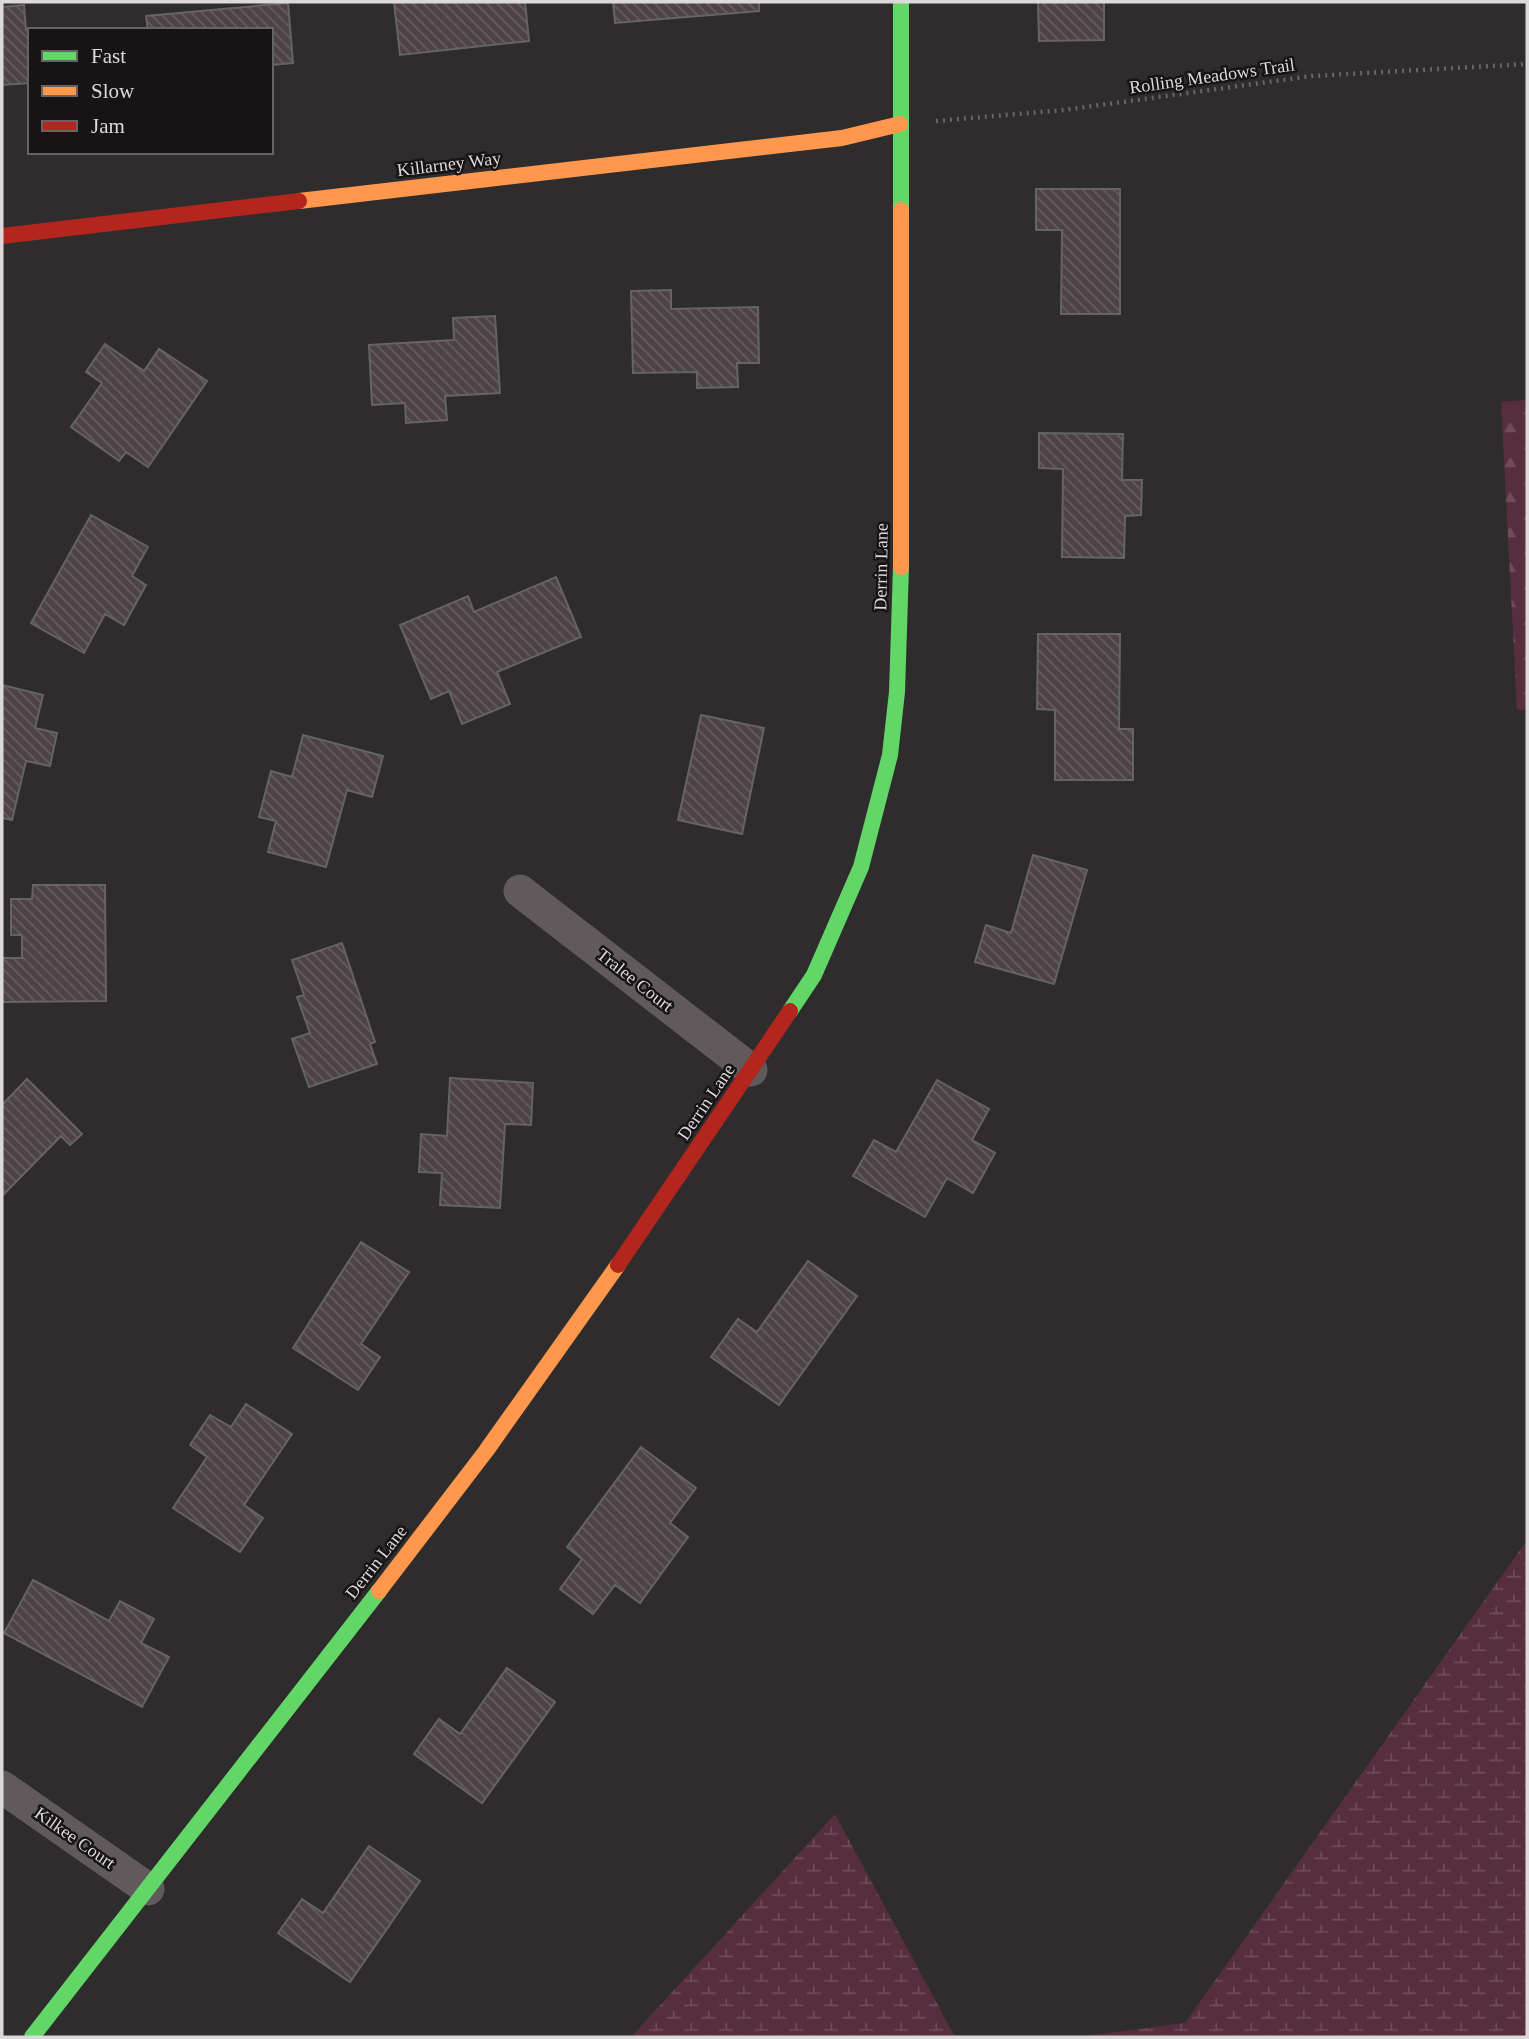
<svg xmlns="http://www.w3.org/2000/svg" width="1529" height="2039" viewBox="0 0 1529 2039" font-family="Georgia,serif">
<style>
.forest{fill:url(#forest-firs)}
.wetland{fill:url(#wetland-marsh)}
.building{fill:url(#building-back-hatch);stroke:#656364;stroke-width:2}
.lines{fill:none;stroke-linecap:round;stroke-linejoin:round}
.path{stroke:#6a6567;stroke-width:4.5;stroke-dasharray:2 5;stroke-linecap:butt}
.street{stroke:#615a5d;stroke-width:33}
.fast{stroke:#63d668;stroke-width:16}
.slow{stroke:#ff974d;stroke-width:16}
.jam{stroke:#b3261e;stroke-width:16}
.labels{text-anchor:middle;stroke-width:5;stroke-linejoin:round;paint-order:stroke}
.street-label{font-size:18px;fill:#ddd9da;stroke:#161414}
</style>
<defs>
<pattern id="forest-firs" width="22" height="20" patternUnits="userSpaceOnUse" patternTransform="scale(1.75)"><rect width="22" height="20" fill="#562e3e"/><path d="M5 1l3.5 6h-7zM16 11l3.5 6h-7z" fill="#6e4c59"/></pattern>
<pattern id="wetland-marsh" width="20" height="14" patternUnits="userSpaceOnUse" patternTransform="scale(1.75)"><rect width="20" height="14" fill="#562e3e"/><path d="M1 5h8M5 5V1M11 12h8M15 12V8" fill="none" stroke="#6e4c59"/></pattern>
<pattern id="building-back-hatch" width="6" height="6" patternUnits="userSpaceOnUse" patternTransform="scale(1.75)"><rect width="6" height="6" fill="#4d4246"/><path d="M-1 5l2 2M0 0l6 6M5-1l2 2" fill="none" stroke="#665d60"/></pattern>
</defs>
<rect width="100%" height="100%" fill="#2e2c2d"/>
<!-- forest -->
<path class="forest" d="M 1527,400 L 1527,710 L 1517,710 L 1501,402 Z"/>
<!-- wetland -->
<path class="wetland" d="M 1527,1540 L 1527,2037 L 1076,2037 L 1185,2023 Z
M 835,1814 L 955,2037 L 631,2037 Z"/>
<!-- building -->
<path class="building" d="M 394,2 L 525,2 L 529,41 L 400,55 Z
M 613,2 L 759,2 L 759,11 L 615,23 Z
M 1038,2 L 1104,2 L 1104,40 L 1039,41 Z
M 288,3 L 293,63 L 271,65 L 271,30 L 148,30 L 146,16 Z
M 24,5 L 26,30 L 30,30 L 30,83 L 2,85 L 2,7 Z
M 1036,189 L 1120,189 L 1120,314 L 1061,314 L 1062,230 L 1036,230 Z
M 671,290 L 671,309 L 758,307 L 759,363 L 737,363 L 738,387 L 697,388 L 697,372 L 633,373 L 631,291 Z
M 495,316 L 500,393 L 445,396 L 447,420 L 406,423 L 405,403 L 372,405 L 369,345 L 454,340 L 453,318 Z
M 105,344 L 144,371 L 159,349 L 207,381 L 148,467 L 126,452 L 119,461 L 71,427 L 102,383 L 86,372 Z
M 1039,433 L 1123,434 L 1122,480 L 1142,480 L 1141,515 L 1125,516 L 1124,558 L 1062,557 L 1063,469 L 1039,468 Z
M 91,515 L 148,547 L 132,576 L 146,585 L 124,625 L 105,614 L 84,653 L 31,623 Z
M 556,577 L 581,637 L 497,672 L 510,704 L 462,724 L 449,691 L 431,699 L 400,625 L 468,596 L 474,612 Z
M 1038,634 L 1120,634 L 1119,729 L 1133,729 L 1133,780 L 1055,780 L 1055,710 L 1037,709 Z
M 2,685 L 43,695 L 35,728 L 57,733 L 50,766 L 26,761 L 12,820 L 2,818 Z
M 701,715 L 764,728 L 742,834 L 678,820 Z
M 303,735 L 383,756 L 372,797 L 347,790 L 326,867 L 268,852 L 276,821 L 259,817 L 271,771 L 292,777 Z
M 1033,855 L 1087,870 L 1054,984 L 975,962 L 986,925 L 1011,933 Z
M 33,885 L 105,885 L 106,1001 L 2,1002 L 2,958 L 22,958 L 22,935 L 11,935 L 11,899 L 32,899 Z
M 342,943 L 375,1042 L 370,1044 L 377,1064 L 309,1087 L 292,1039 L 310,1033 L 297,997 L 304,995 L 292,960 Z
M 450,1078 L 533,1083 L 531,1125 L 505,1124 L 500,1208 L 440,1205 L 442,1173 L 419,1172 L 421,1134 L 447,1136 Z
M 27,1079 L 82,1134 L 70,1145 L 61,1136 L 2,1196 L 2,1105 Z
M 937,1080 L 989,1109 L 972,1140 L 995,1153 L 973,1193 L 947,1178 L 925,1217 L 853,1176 L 874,1140 L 896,1152 Z
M 361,1242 L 409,1272 L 361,1344 L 380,1357 L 358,1390 L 293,1348 Z
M 808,1261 L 857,1296 L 779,1405 L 711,1357 L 738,1319 L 757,1332 Z
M 246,1404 L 292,1434 L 244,1505 L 263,1518 L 240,1552 L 173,1508 L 207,1457 L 190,1445 L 210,1415 L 231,1427 Z
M 641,1447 L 696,1488 L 670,1523 L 688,1537 L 640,1603 L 615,1585 L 593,1614 L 560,1589 L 582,1559 L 567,1547 Z
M 33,1580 L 109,1621 L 120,1601 L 154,1619 L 141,1643 L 169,1657 L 142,1707 L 4,1633 Z
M 507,1668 L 555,1702 L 482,1803 L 414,1754 L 439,1719 L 460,1734 Z
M 369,1846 L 420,1881 L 350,1982 L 278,1933 L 302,1899 L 323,1913 Z"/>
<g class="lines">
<!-- path -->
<path class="path" d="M 936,121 L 1064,110 L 1312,76 L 1527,64"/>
<!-- street -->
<path class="street" d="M 520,891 L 751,1070
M 2,1787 L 148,1889"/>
<!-- fast -->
<path class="fast" d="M 901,2 L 901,210
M 790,1011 L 814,975 L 861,867 L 890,755 L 897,692 L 901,567
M 32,2037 L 379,1591"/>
<!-- slow -->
<path class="slow" d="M 299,201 L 842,138 L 900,124
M 901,210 L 901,567
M 379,1591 L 486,1451 L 618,1265"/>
<!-- jam -->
<path class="jam" d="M 2,236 L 299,201
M 618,1265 L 790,1011"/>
</g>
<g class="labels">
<!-- street labels -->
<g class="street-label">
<text transform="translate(1212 76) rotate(-8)" y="6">Rolling Meadows Trail</text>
<text transform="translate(449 164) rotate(-7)" y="6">Killarney Way</text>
<text transform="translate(881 567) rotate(-89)" y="6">Derrin Lane</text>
<text transform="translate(635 980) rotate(38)" y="6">Tralee Court</text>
<text transform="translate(706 1102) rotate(-56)" y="6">Derrin Lane</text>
<text transform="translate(376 1562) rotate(-52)" y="6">Derrin Lane</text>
<text transform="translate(75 1838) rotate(35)" y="6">Kilkee Court</text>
</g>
</g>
<!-- border -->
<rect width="1529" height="2039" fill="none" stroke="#ddd9da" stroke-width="7"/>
<!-- legend -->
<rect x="28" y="28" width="245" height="126" fill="#161414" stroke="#666363" stroke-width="2"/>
<rect x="42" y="51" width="35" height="10" fill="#63d668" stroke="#666363" stroke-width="2"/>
<text x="91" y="63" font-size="21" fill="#ddd9da">Fast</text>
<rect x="42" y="86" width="35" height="10" fill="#ff974d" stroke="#666363" stroke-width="2"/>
<text x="91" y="98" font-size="21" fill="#ddd9da">Slow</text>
<rect x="42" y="121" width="35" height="10" fill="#b3261e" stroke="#666363" stroke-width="2"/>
<text x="91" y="133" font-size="21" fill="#ddd9da">Jam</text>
</svg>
